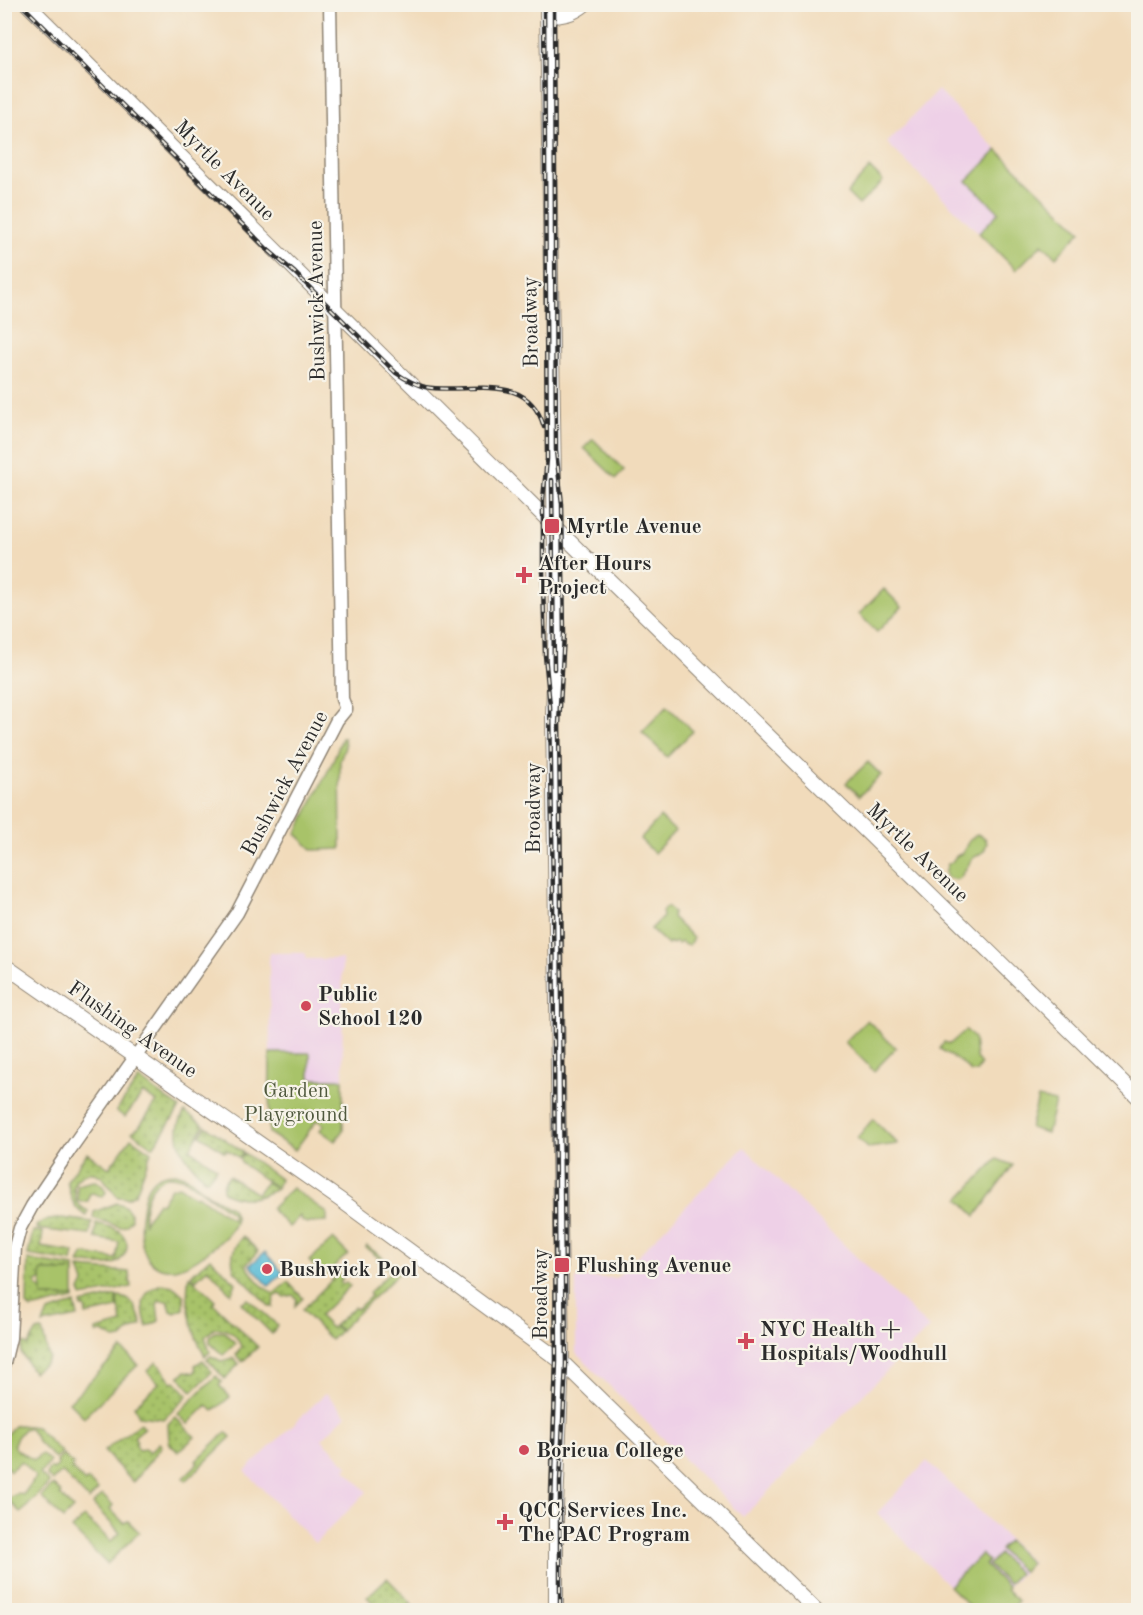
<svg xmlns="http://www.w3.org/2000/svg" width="1143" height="1615" viewBox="0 0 1143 1615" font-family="'Old Standard TT',serif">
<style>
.built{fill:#eed0e7}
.grass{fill:url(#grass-dots);stroke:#6a774a;stroke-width:1.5}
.green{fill:#a8c369;stroke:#6a774a;stroke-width:1.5;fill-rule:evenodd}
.water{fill:#57bad5;stroke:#417280;stroke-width:1.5}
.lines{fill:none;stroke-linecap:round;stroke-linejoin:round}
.secondary-casing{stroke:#8e8373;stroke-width:15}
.primary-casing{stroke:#8e8373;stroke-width:16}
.secondary{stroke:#fff;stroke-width:12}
.primary{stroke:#fff;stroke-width:14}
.rail-casing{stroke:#2b2b2b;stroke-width:4.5}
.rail{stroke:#f7f3e8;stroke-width:2;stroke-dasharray:7;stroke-linecap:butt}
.poi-dot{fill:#d1495b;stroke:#f7f3e8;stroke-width:2}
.labels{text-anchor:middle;stroke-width:4.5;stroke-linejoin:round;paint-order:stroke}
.street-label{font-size:21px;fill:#2b2b2b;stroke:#f7f3e8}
.poi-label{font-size:21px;font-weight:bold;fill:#2b2b2b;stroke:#f7f3e8;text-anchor:start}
.park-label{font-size:21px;fill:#50593e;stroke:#f7f3e8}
</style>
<defs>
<pattern id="grass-dots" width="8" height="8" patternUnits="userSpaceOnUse" patternTransform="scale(1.5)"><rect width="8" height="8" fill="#a8c369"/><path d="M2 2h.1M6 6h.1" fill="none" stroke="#899f57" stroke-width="1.8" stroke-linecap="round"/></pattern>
</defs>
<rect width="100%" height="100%" fill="#f7f3e8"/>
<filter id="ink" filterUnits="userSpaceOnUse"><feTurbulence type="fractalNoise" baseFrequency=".0167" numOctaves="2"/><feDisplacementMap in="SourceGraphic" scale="12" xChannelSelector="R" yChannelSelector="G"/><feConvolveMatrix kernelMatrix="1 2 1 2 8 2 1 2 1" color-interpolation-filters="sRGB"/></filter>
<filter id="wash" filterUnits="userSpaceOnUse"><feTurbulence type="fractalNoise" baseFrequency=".008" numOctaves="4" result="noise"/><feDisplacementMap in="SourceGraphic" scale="24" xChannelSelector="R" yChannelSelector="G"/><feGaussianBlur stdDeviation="1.35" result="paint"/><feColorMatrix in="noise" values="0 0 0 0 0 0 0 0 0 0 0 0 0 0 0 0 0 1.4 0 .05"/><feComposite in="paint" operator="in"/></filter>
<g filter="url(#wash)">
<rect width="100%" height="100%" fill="#f1dbbb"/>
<!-- built -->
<path class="built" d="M 938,90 L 997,150 L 967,181 L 999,213 L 979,233 L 887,143 Z
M 269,953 L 305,953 L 305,959 L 342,959 L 343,1079 L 310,1079 L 310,1053 L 270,1053 Z
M 744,1147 L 929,1328 L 743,1517 L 576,1353 L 576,1278 L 616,1278 Z
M 326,1393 L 346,1415 L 322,1439 L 348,1466 L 345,1469 L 367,1492 L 315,1543 L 245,1471 Z
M 927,1461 L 1033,1563 L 1007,1587 L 984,1565 L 981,1554 L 949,1586 L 877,1513 Z"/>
<!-- grass -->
<path class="grass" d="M 139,1079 L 180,1108 L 153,1147 L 132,1132 L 139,1127 L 157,1102 L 143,1093 L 125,1117 L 116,1111 Z
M 185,1112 L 204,1125 L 190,1149 L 217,1168 L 208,1179 L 205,1179 C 186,1160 167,1138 185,1112 Z
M 206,1126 L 243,1152 L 239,1158 L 227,1150 L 225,1152 L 200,1135 Z
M 131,1138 L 151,1152 L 136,1193 L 128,1198 L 118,1197 C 107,1187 105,1171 86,1173 L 76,1180 L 73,1190 L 75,1190 C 74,1200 79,1207 88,1211 L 87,1216 C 72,1209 70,1195 67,1181 L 87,1153 L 109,1168 Z
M 244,1153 L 280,1179 L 277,1188 L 241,1163 L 240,1159 Z
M 229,1176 L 257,1194 L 266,1182 L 276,1189 C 258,1199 242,1202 223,1192 C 222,1186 224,1180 229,1176 Z
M 117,1203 C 126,1205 131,1211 131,1220 L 126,1226 L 120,1227 L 93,1218 L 94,1212 Z
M 62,1218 L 92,1222 L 90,1235 L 37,1229 L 36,1226 L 43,1221 Z
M 96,1223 C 103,1225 113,1227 119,1231 C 134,1243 126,1263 108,1265 C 99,1266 88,1264 79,1263 L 84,1254 L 116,1259 L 119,1242 L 95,1238 Z
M 33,1231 L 43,1232 L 41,1247 L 74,1252 L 72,1262 L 28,1255 Z
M 243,1236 L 258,1251 L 246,1265 L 258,1282 L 273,1294 L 288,1282 L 303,1298 L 295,1306 L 297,1299 L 293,1295 L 284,1297 L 280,1294 L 274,1297 L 273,1307 L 270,1307 L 234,1270 C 230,1257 234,1245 243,1236 Z
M 367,1246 L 401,1271 L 340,1330 L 335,1325 L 354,1307 L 357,1309 L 371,1296 L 369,1293 L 391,1271 L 378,1259 L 378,1257 L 366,1248 Z
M 210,1258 L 236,1283 L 231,1294 L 208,1268 L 196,1280 L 191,1275 Z
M 28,1260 L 74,1267 L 74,1271 L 42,1271 L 42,1278 L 36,1283 L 37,1287 L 42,1290 L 42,1297 L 74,1297 L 74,1299 L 31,1309 L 27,1305 Z
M 79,1268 L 129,1272 L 131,1287 L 82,1297 L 80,1291 L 84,1283 Z
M 338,1274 L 343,1278 L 340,1282 L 342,1285 L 346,1282 L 350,1286 L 319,1316 L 331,1328 L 334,1326 L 340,1331 L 331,1340 L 302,1310 Z
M 189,1276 L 215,1300 L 213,1303 L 258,1347 L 242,1362 L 236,1355 L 241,1347 C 237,1334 227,1328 215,1328 L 205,1337 L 210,1352 L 205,1356 C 192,1334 184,1301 189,1276 Z
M 162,1284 L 173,1286 L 184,1296 L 184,1309 L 175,1313 L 171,1311 L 168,1301 L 159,1301 L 157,1304 L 159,1321 L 147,1327 C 141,1307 139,1292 162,1284 Z
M 116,1296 L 118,1308 L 86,1315 L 85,1307 L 82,1307 L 81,1304 Z
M 117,1297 C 135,1297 137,1310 142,1325 L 128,1332 L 122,1338 L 114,1339 L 103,1332 L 96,1333 L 96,1330 L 122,1323 Z
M 248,1299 L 277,1325 L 272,1334 L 241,1303 Z
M 75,1304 L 78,1317 L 43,1324 L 48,1312 Z
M 42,1330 L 49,1358 L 46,1363 L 33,1372 L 21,1353 L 23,1343 L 28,1345 L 37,1331 Z
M 211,1356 L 221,1361 L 234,1358 L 239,1364 L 225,1379 L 207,1359 Z
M 203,1360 L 212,1372 L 192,1392 L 179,1376 L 186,1371 L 194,1373 L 196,1370 L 195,1365 Z
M 157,1362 L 172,1382 L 175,1381 L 188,1395 L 164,1419 L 139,1416 L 134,1406 L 159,1383 L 147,1371 Z
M 175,1417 L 195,1437 L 178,1452 L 169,1443 L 168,1424 Z
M 140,1423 L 144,1428 L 134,1437 L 137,1441 L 136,1443 L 138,1450 L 145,1449 L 149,1453 L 159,1443 L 162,1446 L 133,1482 L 104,1451 Z
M 387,1578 L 412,1604 L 405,1610 L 380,1610 L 367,1597 Z"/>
<!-- green -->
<path class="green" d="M 997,150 L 1081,231 L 1056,257 L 1042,244 L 1016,270 L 979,233 L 999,212 L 967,181 Z
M 870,168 L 883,181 L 859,205 L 847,193 Z
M 593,439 L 624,470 L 616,479 L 584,448 Z
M 884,589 L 902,607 L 877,632 L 859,614 Z
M 667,706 L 693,731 L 667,757 L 642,732 Z
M 342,738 L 344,738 L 345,747 L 340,761 L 341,849 L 313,850 L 296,834 L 332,763 Z
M 868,762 L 881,775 L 859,796 L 846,783 Z
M 660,817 L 675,831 L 654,853 L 640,839 Z
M 977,834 L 985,838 L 987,843 L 984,851 L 972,859 L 960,878 L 955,880 L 947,877 L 945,873 L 948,864 L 952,862 L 956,856 L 963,853 L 969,840 Z
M 667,907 L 673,912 L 672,917 L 693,938 L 689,945 L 685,945 L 681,942 L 678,944 L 675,942 L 673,944 L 670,942 L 668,945 L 651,929 L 663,917 L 662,911 Z
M 867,1020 L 896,1048 L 874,1071 L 845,1042 Z
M 966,1030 L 974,1038 L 976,1058 L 981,1064 L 976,1072 L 971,1072 L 962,1063 L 940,1049 L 944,1042 L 950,1044 Z
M 270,1053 L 310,1053 L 310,1079 L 343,1079 L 343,1130 L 335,1141 L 320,1130 L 324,1125 L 317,1120 L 295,1150 L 269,1133 Z
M 1038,1098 L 1055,1102 L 1047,1133 L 1030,1128 Z
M 873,1119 L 898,1144 L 868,1148 L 857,1138 Z
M 997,1159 L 1013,1165 L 976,1216 L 959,1199 Z
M 175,1173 L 187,1177 L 209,1195 L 232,1208 L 236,1219 C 232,1235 218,1243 206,1253 C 161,1289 133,1261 142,1210 C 143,1202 144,1191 150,1184 C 156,1176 165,1173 175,1173 ZM 172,1176 L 185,1179 L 232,1213 L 233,1220 L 197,1195 L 195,1197 L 179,1186 L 171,1188 L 161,1204 L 158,1202 L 144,1223 C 143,1203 149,1179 172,1176 Z
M 93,1181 C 99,1181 104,1186 106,1192 L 103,1197 L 93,1193 L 89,1194 L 88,1201 L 81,1202 L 78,1200 L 77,1185 Z
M 292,1188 L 327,1213 L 327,1222 L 307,1223 L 302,1221 L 300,1216 L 289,1227 L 271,1209 Z
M 333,1239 L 348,1254 L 324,1276 L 309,1261 Z
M 41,1271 L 74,1271 L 74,1297 L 42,1297 Z
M 215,1332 L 225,1332 L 236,1343 L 223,1355 L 210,1343 L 210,1337 Z
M 122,1349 L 138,1365 L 84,1417 L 69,1402 Z
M 216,1376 L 222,1382 L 219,1385 L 230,1397 L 213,1411 L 207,1405 L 188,1424 L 178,1414 Z
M 19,1425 L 36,1427 L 62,1453 L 55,1459 L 37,1441 L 34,1434 L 29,1428 L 24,1429 C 5,1449 16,1449 34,1460 L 42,1454 L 50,1461 L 40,1474 L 49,1483 L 21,1513 L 7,1499 L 19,1493 L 23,1495 L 36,1477 L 21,1461 L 10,1471 L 5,1464 L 5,1436 L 14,1426 Z
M 226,1432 L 231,1437 L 186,1481 L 183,1478 L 198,1463 L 196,1461 Z
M 63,1455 L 74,1465 L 71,1468 L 85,1482 L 88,1480 L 98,1490 L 89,1500 L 62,1472 L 52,1481 L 47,1476 L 48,1470 L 51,1468 L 53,1470 L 58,1465 L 57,1462 Z
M 53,1485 L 61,1493 L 60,1495 L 73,1509 L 63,1519 L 41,1497 Z
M 102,1495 L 113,1505 L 110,1509 L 124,1523 L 128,1521 L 139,1532 L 107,1564 L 72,1529 L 84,1517 L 111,1541 L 120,1533 L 93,1504 Z
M 1008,1541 L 1031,1563 L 1023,1572 L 1000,1550 Z
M 981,1554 L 988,1561 L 985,1565 L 1007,1587 L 1006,1589 L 1018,1601 L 1009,1610 L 973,1610 L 949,1586 Z
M 999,1554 L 1019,1573 L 1008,1584 L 988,1565 Z"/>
<!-- water -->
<path class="water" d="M 265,1252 L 283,1273 L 269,1286 L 250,1265 Z"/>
</g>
<g filter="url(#ink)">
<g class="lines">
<defs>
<path id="secondary" d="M 4,1363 L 10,1338 L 15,1247 L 20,1228 L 32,1206 L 71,1148 L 237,913 L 337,720 L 346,709 L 342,699 L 330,4"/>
<path id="primary" d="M 27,4 L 565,537 L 1138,1097
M 547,4 L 556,619 L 553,715 L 562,1362 L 556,1507 L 556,1610
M 547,16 C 563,16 573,14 585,4
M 4,965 L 339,1199 L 562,1362 L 816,1610"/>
</defs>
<!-- secondary casing -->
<use href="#secondary" class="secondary-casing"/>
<!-- primary casing -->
<use href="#primary" class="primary-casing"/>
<!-- secondary -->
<use href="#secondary" class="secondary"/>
<!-- primary -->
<use href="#primary" class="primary"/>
<defs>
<path id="rail" d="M 21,4 L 267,249 L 295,273 L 396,373 C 405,379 414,384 425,387 C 468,395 527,369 544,427
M 544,4 L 547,459 L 543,499 L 543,583 L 545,655 L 550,706 L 553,895 L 556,1361 L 551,1501
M 554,4 L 556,451 L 562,504 L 564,634 L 559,724 L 566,1364 L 560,1481 L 560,1610
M 552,480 L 554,669"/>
</defs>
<!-- rail casing -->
<use href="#rail" class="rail-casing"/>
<!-- rail -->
<use href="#rail" class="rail"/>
</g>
</g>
<!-- markers -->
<g class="poi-dot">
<rect x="544" y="518" width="16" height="16" rx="3"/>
<path d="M521 566h6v6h6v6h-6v6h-6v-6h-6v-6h6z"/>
<circle cx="306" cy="1006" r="6"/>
<rect x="554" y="1257" width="16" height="16" rx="3"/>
<circle cx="267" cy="1269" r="6"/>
<path d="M743 1332h6v6h6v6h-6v6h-6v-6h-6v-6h6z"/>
<circle cx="524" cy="1450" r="6"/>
<path d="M502 1513h6v6h6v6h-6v6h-6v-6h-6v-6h6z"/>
</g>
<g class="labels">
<!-- street labels -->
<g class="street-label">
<text transform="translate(225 170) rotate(45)" y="7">Myrtle Avenue</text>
<text transform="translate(316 301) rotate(-91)" y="7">Bushwick Avenue</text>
<text transform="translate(530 322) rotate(-91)" y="7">Broadway</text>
<text transform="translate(284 783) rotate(-62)" y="7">Bushwick Avenue</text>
<text transform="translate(533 808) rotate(-90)" y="7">Broadway</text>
<text transform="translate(918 852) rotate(44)" y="7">Myrtle Avenue</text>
<text transform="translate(133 1029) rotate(35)" y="7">Flushing Avenue</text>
<text transform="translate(540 1294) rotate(-90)" y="7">Broadway</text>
</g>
<!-- poi labels -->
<g class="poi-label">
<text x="566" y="533">Myrtle Avenue</text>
<text x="538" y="570">After Hours<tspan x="538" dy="24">Project</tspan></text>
<text x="318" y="1001">Public<tspan x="318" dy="24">School 120</tspan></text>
<text x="576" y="1272">Flushing Avenue</text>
<text x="279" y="1276">Bushwick Pool</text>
<text x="760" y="1336">NYC Health +<tspan x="760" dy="24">Hospitals/Woodhull</tspan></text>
<text x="536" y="1457">Boricua College</text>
<text x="518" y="1517">QCC Services Inc.<tspan x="518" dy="24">The PAC Program</tspan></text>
</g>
<!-- park labels -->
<g class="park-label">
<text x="296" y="1097">Garden<tspan x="296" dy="24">Playground</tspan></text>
</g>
</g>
<!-- margin -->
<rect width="1143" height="1615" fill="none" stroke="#f7f3e8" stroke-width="24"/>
</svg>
